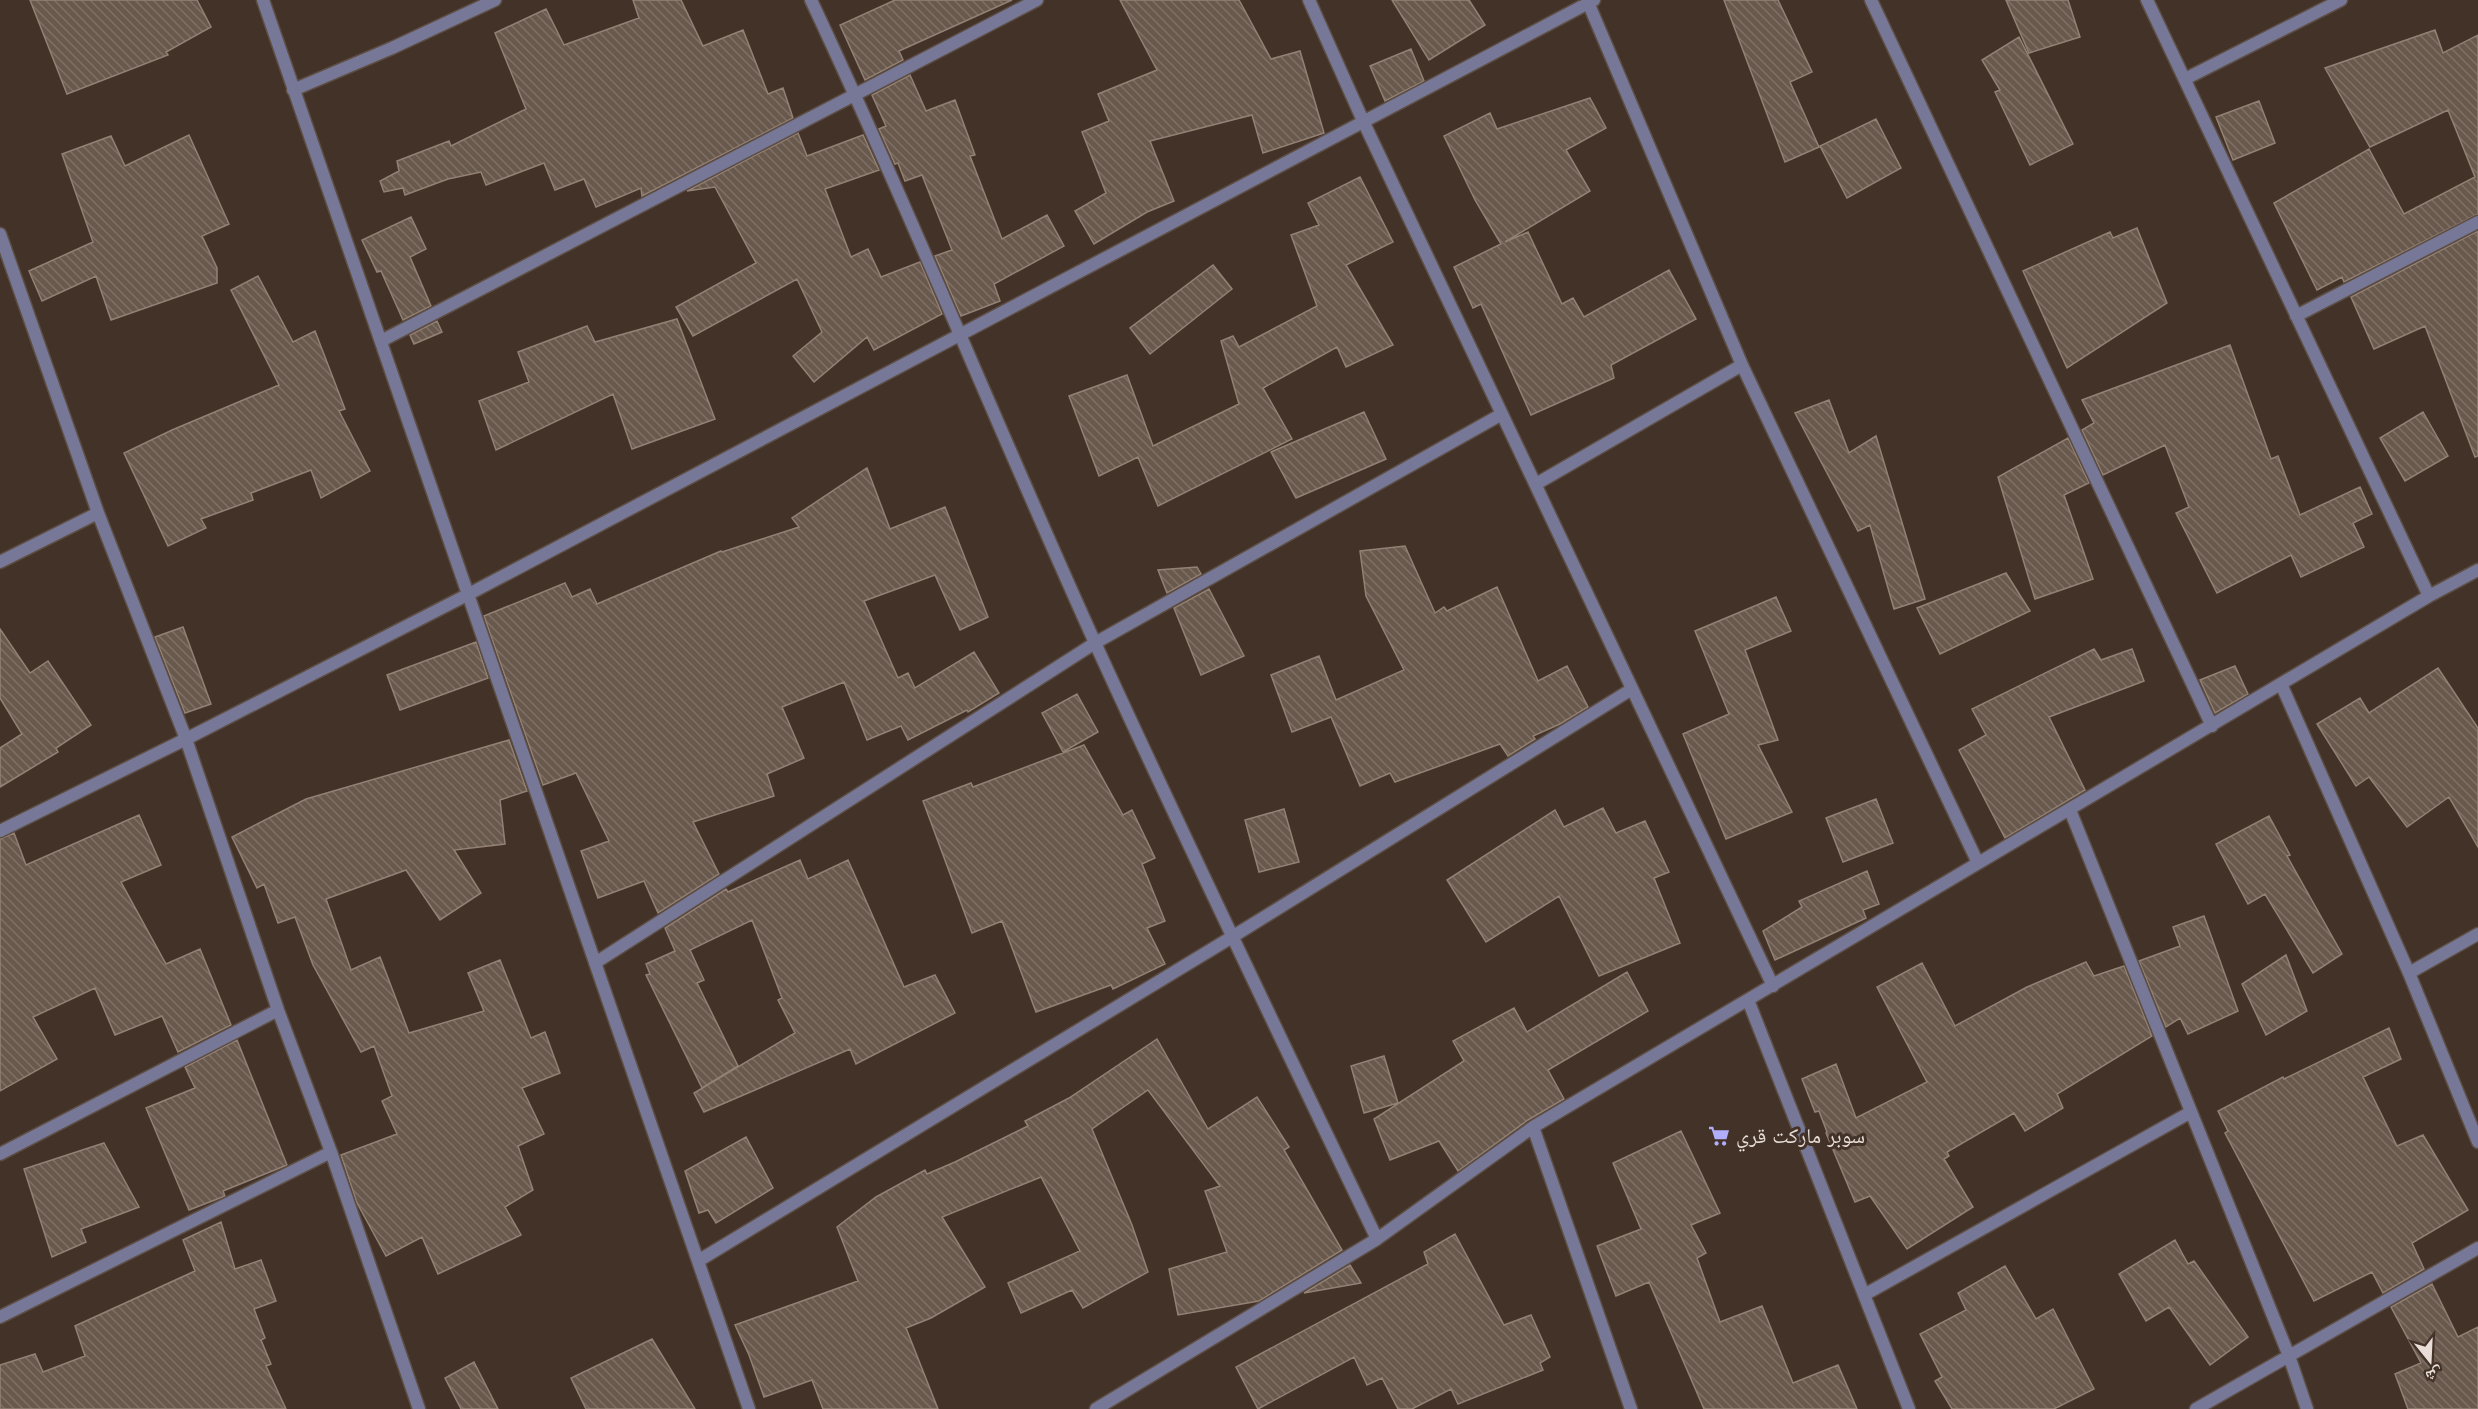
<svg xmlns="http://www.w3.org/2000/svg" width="2478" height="1409" viewBox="0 0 2478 1409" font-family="'Libre Baskerville','Noto Naskh Arabic',serif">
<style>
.building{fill:url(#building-back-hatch);stroke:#938175;stroke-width:1.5}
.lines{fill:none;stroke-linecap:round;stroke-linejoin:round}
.street-casing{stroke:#5d4e44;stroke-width:15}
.street{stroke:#777797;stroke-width:12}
.labels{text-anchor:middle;stroke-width:6;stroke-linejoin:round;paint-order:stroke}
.poi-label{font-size:21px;fill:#e8ded7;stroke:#423228;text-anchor:start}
</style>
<defs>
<pattern id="building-back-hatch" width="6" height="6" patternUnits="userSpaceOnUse" patternTransform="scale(1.5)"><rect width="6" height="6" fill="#69594d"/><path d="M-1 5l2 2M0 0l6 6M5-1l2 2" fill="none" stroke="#7e7066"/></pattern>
</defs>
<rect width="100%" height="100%" fill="#423228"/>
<!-- building -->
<path class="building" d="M 30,0 L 197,0 L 211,27 L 166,52 L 168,55 L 67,94 Z
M 633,0 L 681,0 L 703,46 L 743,30 L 768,94 L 783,88 L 793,118 L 642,196 L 641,188 L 596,207 L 584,179 L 555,190 L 544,163 L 486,185 L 481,172 L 448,179 L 405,195 L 403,188 L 384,192 L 380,181 L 399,171 L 397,161 L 449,141 L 451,146 L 526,109 L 495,33 L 546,9 L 564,45 L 639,18 Z
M 895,0 L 1012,0 L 899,51 L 903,60 L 865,80 L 840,25 Z
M 1120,0 L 1239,0 L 1271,59 L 1300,51 L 1324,133 L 1263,153 L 1252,115 L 1150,141 L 1174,201 L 1147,212 L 1094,244 L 1075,211 L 1106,193 L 1082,132 L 1109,121 L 1098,94 L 1157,70 Z
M 1392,0 L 1469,0 L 1485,25 L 1429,60 Z
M 1724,0 L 1778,0 L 1812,72 L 1790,82 L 1819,147 L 1785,162 Z
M 2006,0 L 2068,0 L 2080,37 L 2029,53 Z
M 2435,30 L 2443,53 L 2478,35 L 2478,214 L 2344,282 L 2342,277 L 2317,290 L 2274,203 L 2369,149 L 2404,214 L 2475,177 L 2448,110 L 2370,147 L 2325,68 Z
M 2019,37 L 2073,144 L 2030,165 L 1995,92 L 2000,90 L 1982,60 Z
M 1411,49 L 1424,81 L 1385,101 L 1370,66 Z
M 910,75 L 926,111 L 955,100 L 975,155 L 970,156 L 1002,239 L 1047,215 L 1064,246 L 994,284 L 1000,301 L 961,316 L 935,256 L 952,250 L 922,175 L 905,181 L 898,163 L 895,164 L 879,129 L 886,126 L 872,95 Z
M 1590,98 L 1606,128 L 1566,150 L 1590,191 L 1505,242 L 1528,232 L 1562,304 L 1573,298 L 1584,317 L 1669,270 L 1696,319 L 1611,365 L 1614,378 L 1531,415 L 1481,304 L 1473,308 L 1454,267 L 1501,244 L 1475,200 L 1444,136 L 1490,113 L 1497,129 Z
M 2259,101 L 2275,143 L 2233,160 L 2216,117 Z
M 1876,119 L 1901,168 L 1847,198 L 1820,146 Z
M 798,133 L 807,156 L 863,135 L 879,170 L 825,189 L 851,257 L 868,249 L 881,277 L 920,262 L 942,314 L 874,350 L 867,337 L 814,382 L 793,356 L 822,332 L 797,279 L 693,336 L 676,307 L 756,263 L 715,187 L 687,191 Z
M 189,135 L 229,224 L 202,236 L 217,268 L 217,283 L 111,320 L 96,276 L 42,301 L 29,271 L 93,242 L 62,154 L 111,136 L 125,166 Z
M 1360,177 L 1393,242 L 1346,265 L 1393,345 L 1346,367 L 1337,347 L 1263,388 L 1292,439 L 1158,506 L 1138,457 L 1099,476 L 1069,396 L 1127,375 L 1153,446 L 1239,404 L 1221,341 L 1233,336 L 1239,347 L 1317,306 L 1291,235 L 1319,225 L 1308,203 Z
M 411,217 L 426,249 L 410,257 L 431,306 L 403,320 L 381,271 L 377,272 L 362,240 Z
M 2137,228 L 2167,303 L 2067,368 L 2023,271 L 2110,232 L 2113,238 Z
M 2478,231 L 2478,456 L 2475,457 L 2425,326 L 2374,349 L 2351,297 Z
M 1213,265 L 1232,289 L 1150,354 L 1130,328 Z
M 258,276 L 293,342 L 315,331 L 345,409 L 339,411 L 370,471 L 321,498 L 311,470 L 251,493 L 253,500 L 201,519 L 206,528 L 168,546 L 124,453 L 172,430 L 279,385 L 231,290 Z
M 677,319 L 715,419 L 632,449 L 613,394 L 496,450 L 479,401 L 529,382 L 518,352 L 587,326 L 595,342 Z
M 437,321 L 442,332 L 414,344 L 410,335 Z
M 2230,345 L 2271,459 L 2278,456 L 2300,515 L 2360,487 L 2372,514 L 2353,523 L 2364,547 L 2301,577 L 2291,555 L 2217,593 L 2176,513 L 2189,507 L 2165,445 L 2103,475 L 2082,430 L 2094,423 L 2082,400 Z
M 1829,400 L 1849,453 L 1876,436 L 1925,599 L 1894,609 L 1870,525 L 1858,531 L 1795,413 Z
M 1364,412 L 1386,459 L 1296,498 L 1271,452 Z
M 2423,412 L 2448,456 L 2405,481 L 2380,438 Z
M 2068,438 L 2089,483 L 2064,495 L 2093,579 L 2035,599 L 1998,477 Z
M 867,468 L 890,529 L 945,507 L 988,617 L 960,630 L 935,575 L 864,601 L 898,678 L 908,673 L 915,688 L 974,652 L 999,693 L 968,712 L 967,710 L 908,740 L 901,726 L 867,740 L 844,682 L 782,707 L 804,758 L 767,774 L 774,796 L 693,822 L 719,874 L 658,913 L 644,881 L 598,898 L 581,851 L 609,841 L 576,773 L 543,785 L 484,616 L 565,583 L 572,597 L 590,589 L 597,604 L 721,551 L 722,552 L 799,527 L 792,518 Z
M 1405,546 L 1435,613 L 1444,607 L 1447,611 L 1497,587 L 1538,681 L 1567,666 L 1588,707 L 1560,724 L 1533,736 L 1535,739 L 1508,756 L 1500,744 L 1395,782 L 1390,773 L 1360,786 L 1331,717 L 1292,732 L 1271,675 L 1319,656 L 1336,700 L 1404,670 L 1366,596 L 1360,551 Z
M 1197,567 L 1201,574 L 1167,593 L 1158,570 Z
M 2006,573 L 2030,611 L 1940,654 L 1917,608 Z
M 1209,589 L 1244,656 L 1201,675 L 1174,608 Z
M 1776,597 L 1791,631 L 1745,650 L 1778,740 L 1758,745 L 1792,812 L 1726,839 L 1683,734 L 1729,714 L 1695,631 Z
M 183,627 L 211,704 L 185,713 L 155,637 Z
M 0,629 L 30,673 L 48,661 L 91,725 L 56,748 L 58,752 L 0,787 L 0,748 L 22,734 L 0,698 Z
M 476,642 L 488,678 L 400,710 L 387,675 Z
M 2094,649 L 2101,660 L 2132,649 L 2144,681 L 2049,717 L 2085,790 L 2005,838 L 1959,750 L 1986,735 L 1972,709 Z
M 2235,666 L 2248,694 L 2215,713 L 2200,680 Z
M 2438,668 L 2478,728 L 2478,847 L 2449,797 L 2407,827 L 2369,777 L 2356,786 L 2317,724 L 2360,698 L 2369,713 Z
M 1077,694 L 1098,732 L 1063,752 L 1042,713 Z
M 509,740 L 527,791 L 500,800 L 505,844 L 454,850 L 481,893 L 440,920 L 406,870 L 326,899 L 351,970 L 380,957 L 409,1033 L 484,1011 L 468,973 L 500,960 L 531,1038 L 545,1032 L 560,1073 L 522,1088 L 544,1134 L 518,1146 L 533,1190 L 505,1207 L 521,1235 L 438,1274 L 422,1237 L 386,1256 L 357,1203 L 341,1155 L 397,1134 L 382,1101 L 392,1096 L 374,1046 L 361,1052 L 313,965 L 295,917 L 278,923 L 264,884 L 257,888 L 232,837 L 306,799 Z
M 1084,745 L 1123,815 L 1132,810 L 1155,858 L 1142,864 L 1165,921 L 1147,928 L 1165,964 L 1113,989 L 1111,985 L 1036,1012 L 1002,921 L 972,933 L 923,801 L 971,783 L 973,787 Z
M 1876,799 L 1893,843 L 1843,862 L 1826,818 Z
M 1603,808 L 1616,833 L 1645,821 L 1669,872 L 1654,878 L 1680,943 L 1599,976 L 1559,896 L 1486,942 L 1447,880 L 1555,810 L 1564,827 Z
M 1284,809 L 1299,862 L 1259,872 L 1245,820 Z
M 139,815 L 161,865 L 121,882 L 166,964 L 200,949 L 231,1025 L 178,1052 L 162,1016 L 115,1035 L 95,988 L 33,1017 L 57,1059 L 0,1091 L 0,839 L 14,833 L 26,865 Z
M 2269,816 L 2290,855 L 2287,856 L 2342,954 L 2313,973 L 2265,894 L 2248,904 L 2216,844 Z
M 800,860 L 808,879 L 848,860 L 904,987 L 935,975 L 955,1013 L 856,1064 L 850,1049 L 704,1112 L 694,1093 L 795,1033 L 778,1000 L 782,998 L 752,920 L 690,950 L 704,980 L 697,983 L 738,1066 L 702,1088 L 646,975 L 650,974 L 646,964 L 675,951 L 665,928 L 726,889 L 728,892 Z
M 1867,871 L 1879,904 L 1863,910 L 1866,918 L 1775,960 L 1763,931 L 1802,907 L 1799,901 Z
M 2204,916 L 2238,1011 L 2188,1034 L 2180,1018 L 2166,1027 L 2139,961 L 2180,946 L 2173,927 Z
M 2286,955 L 2307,1011 L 2266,1035 L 2242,984 Z
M 2086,962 L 2094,976 L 2124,966 L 2152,1036 L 2057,1094 L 2063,1108 L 2025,1131 L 2014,1113 L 1947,1152 L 1949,1156 L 1944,1159 L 1973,1207 L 1907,1249 L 1870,1196 L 1855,1202 L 1826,1133 L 1827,1132 L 1819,1111 L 1815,1112 L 1802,1079 L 1836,1064 L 1856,1118 L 1927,1082 L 1877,987 L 1922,963 L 1955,1026 L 2027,987 Z
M 1627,972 L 1648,1011 L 1548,1070 L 1564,1099 L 1528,1120 L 1458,1171 L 1439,1141 L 1390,1160 L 1374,1119 L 1464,1061 L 1453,1041 L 1514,1008 L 1527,1032 Z
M 2389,1028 L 2401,1059 L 2363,1077 L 2397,1146 L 2423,1135 L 2468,1210 L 2412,1243 L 2424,1269 L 2383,1293 L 2372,1272 L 2314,1301 L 2225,1133 L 2228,1131 L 2218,1111 L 2283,1077 L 2284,1079 Z
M 1157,1039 L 1208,1129 L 1257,1097 L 1289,1147 L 1284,1150 L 1342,1250 L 1259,1301 L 1178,1315 L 1169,1269 L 1227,1252 L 1205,1191 L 1220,1186 L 1148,1090 L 1092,1129 L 1132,1225 L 1148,1272 L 1083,1308 L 1072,1290 L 1021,1313 L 1008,1283 L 1080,1251 L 1041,1177 L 942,1217 L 985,1287 L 931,1318 L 906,1328 L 938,1409 L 823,1409 L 812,1380 L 764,1397 L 749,1355 L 735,1325 L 858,1281 L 837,1227 L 876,1197 L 925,1170 L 927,1174 L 955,1162 L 1028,1126 L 1025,1121 L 1069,1098 Z
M 237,1040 L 287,1165 L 223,1191 L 225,1196 L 189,1210 L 146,1108 L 195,1088 L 185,1067 Z
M 1384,1056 L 1398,1103 L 1364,1113 L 1351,1066 Z
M 1681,1131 L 1720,1213 L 1691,1225 L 1706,1253 L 1697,1258 L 1720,1322 L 1762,1306 L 1793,1383 L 1838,1365 L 1857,1409 L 1704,1409 L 1649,1282 L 1616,1296 L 1597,1246 L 1641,1229 L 1613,1163 Z
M 746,1137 L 773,1188 L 716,1223 L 708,1210 L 699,1213 L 685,1171 Z
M 104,1143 L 139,1207 L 81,1229 L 86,1242 L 52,1257 L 24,1169 Z
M 221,1222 L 235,1269 L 261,1260 L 276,1301 L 254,1309 L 265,1338 L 261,1340 L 271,1364 L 266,1366 L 286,1409 L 0,1409 L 0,1365 L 35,1354 L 43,1372 L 85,1356 L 75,1326 L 195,1271 L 183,1240 Z
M 1455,1234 L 1504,1325 L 1531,1315 L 1550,1357 L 1540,1363 L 1543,1370 L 1458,1404 L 1451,1389 L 1412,1409 L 1398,1409 L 1382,1378 L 1367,1385 L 1354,1357 L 1258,1409 L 1236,1367 L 1428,1264 L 1424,1252 Z
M 2175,1240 L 2188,1264 L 2194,1261 L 2248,1337 L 2210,1365 L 2169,1307 L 2146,1321 L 2119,1274 Z
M 1350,1265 L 1361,1283 L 1304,1293 Z
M 2005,1266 L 2036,1319 L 2053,1309 L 2094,1389 L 2054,1409 L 1952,1409 L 1935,1381 L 1942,1377 L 1920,1334 L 1966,1310 L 1958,1293 Z
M 2432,1284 L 2458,1337 L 2478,1327 L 2478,1409 L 2408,1409 L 2395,1374 L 2421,1363 L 2391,1307 Z
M 652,1339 L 695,1409 L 586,1409 L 571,1378 Z
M 474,1362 L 498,1409 L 461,1409 L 445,1378 Z"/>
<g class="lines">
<defs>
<path id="street" d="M 263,0 L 749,1409
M 811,0 C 911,213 999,431 1096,645 C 1187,844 1282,1041 1377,1239
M 1309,0 L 1364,123 L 1773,986
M 1587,0 L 1742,365 L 1978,863
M 1871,0 L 2212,726
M 2147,0 L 2429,596
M 2185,79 L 2341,0
M 293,90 L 392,48 L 495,0
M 0,234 L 98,513 L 186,739 L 278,1010 L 331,1152 L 419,1409
M 2296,316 L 2478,222
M 381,341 L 1037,0
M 1536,484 L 1742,365
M 0,562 L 98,513
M 2281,684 L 2409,973 L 2478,1142
M 2070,810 L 2289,1356 L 2307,1409
M 0,831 L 186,739 L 467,595 L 1594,0
M 595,963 L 1095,643 L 1502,414
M 2409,973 L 2478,934
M 1748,1000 L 1909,1409
M 1533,1127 L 1631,1409
M 0,1154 L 278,1010
M 698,1261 L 1232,937 L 1632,689
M 1864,1295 L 2191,1112
M 0,1317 L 331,1152
M 1096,1409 L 1377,1239 L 1533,1127 L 2429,596 L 2478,570
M 2196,1409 L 2478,1248"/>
</defs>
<!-- street casing -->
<use href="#street" class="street-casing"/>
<!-- street -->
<use href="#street" class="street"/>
</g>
<!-- icons -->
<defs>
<symbol id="supermarket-bare" viewBox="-9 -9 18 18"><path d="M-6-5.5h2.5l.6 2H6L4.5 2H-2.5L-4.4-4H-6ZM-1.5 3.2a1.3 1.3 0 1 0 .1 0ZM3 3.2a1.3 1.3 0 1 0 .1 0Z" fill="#b0adfa" stroke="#423228" stroke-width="2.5" paint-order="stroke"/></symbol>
</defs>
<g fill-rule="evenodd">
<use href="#supermarket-bare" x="1704" y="1121" width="30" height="30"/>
</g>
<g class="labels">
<!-- poi labels -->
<g class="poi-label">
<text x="1736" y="1143">سوبر ماركت قري</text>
</g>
</g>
<!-- north arrow -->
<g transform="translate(2430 1361) rotate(162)" stroke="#423228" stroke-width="4.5" paint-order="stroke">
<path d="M0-4.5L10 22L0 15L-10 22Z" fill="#e8ded7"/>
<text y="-9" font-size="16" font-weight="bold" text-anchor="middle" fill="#e8ded7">ش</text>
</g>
</svg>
